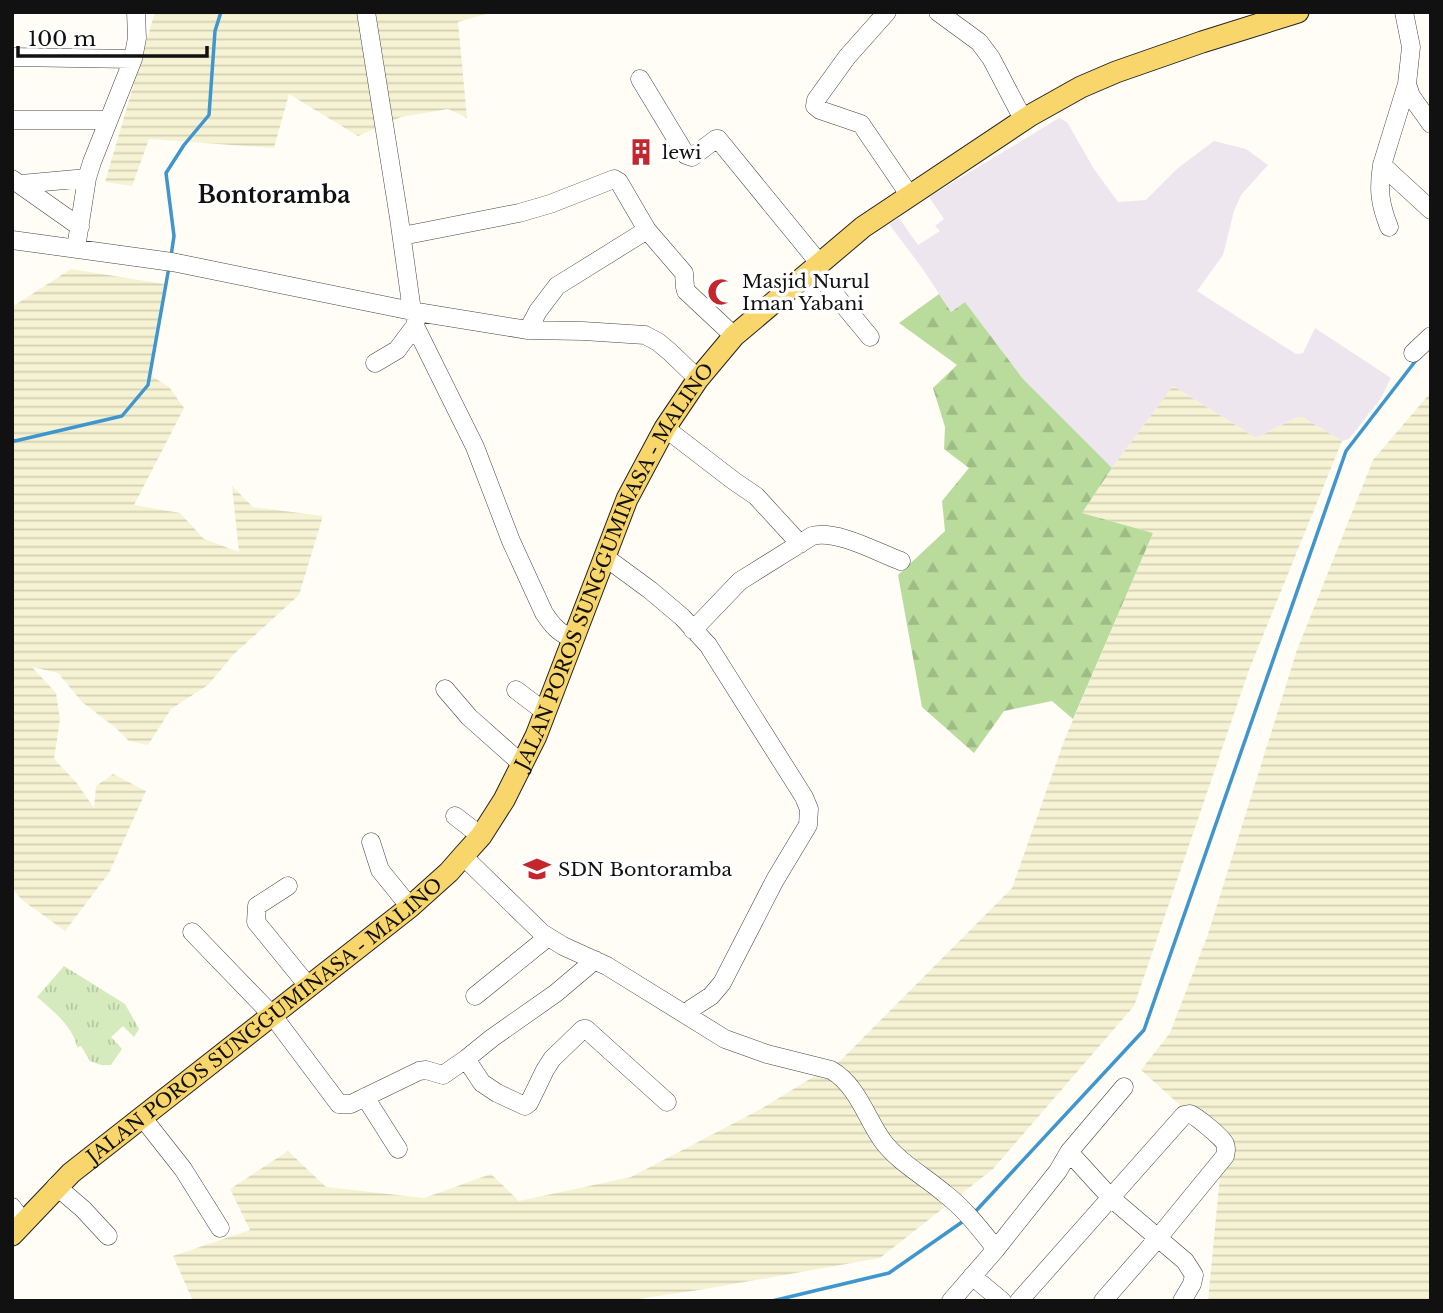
<svg xmlns="http://www.w3.org/2000/svg" width="1443" height="1313" viewBox="0 0 1443 1313" font-family="'Libre Baskerville',serif">
<style>
.industrial{fill:#eee6ef}
.farmland{fill:url(#farmland-rules)}
.forest{fill:url(#forest-firs)}
.park{fill:url(#park-tufts)}
.lines{fill:none;stroke-linecap:round;stroke-linejoin:round}
.stream{stroke:#3f96cf;stroke-width:3.5}
.minor-casing{stroke:#444;stroke-width:19}
.major-casing{stroke:#222;stroke-width:23}
.minor{stroke:#fff;stroke-width:18}
.major{stroke:#f9d66b;stroke-width:21}
.labels{text-anchor:middle;stroke-width:7;stroke-linejoin:round;paint-order:stroke}
.poi-label{font-size:19px;fill:#111;stroke:#fff;text-anchor:start}
.street-label{font-size:19px;fill:#111;stroke:#fff}
.quarter-label{font-size:23px;font-weight:bold;fill:#111;stroke:#fff}
</style>
<defs>
<pattern id="farmland-rules" width="6" height="5" patternUnits="userSpaceOnUse" patternTransform="scale(1.75)"><rect width="6" height="5" fill="#f6f3d4"/><path d="M0 2.5h6" fill="none" stroke="#d2cfb5"/></pattern>
<pattern id="forest-firs" width="22" height="20" patternUnits="userSpaceOnUse" patternTransform="scale(1.75)"><rect width="22" height="20" fill="#b9dc9c"/><path d="M5 1l3.5 6h-7zM16 11l3.5 6h-7z" fill="#9ebc85"/></pattern>
<pattern id="park-tufts" width="24" height="20" patternUnits="userSpaceOnUse" patternTransform="scale(1.75)"><rect width="24" height="20" fill="#d5ebbd"/><path d="M3 7l-1-3M5 7V3M7 7l1-3M15 17l-1-3M17 17v-4M19 17l1-3" fill="none" stroke="#b6c8a1"/></pattern>
</defs>
<rect width="100%" height="100%" fill="#fffdf5"/>
<!-- industrial -->
<path class="industrial" d="M 1059,118 L 1067,122 L 1094,169 L 1118,202 L 1146,200 L 1178,168 L 1214,141 L 1246,149 L 1268,165 L 1241,195 L 1234,211 L 1223,255 L 1197,291 L 1296,354 L 1303,353 L 1315,328 L 1391,378 L 1381,398 L 1349,439 L 1342,441 L 1300,416 L 1256,438 L 1173,386 L 1112,468 L 1023,379 L 965,302 L 951,312 L 922,268 L 889,224 L 899,218 L 918,245 L 940,231 L 935,226 L 944,219 L 929,197 Z"/>
<!-- farmland -->
<path class="farmland" d="M 155,12 L 494,12 L 458,22 L 467,118 L 448,109 L 401,117 L 358,136 L 289,94 L 274,148 L 149,139 L 132,186 L 105,182 Z
M 71,269 L 164,284 L 150,375 L 169,387 L 184,408 L 134,505 L 180,513 L 204,539 L 239,552 L 232,486 L 253,507 L 323,516 L 299,595 L 233,655 L 208,685 L 171,709 L 148,745 L 129,741 L 116,728 L 82,702 L 58,673 L 32,667 L 56,693 L 60,719 L 54,759 L 76,782 L 94,808 L 96,786 L 113,774 L 146,791 L 109,873 L 65,931 L 22,900 L 12,888 L 12,307 Z
M 1173,386 L 1256,438 L 1300,416 L 1342,441 L 1249,670 L 1134,1006 L 993,1169 L 880,1258 L 705,1289 L 625,1301 L 193,1301 L 173,1256 L 250,1230 L 230,1189 L 288,1151 L 326,1187 L 424,1198 L 491,1174 L 519,1201 L 631,1177 L 759,1110 L 841,1060 L 1012,888 L 1064,741 L 1153,533 L 1082,513 L 1112,468 Z
M 1431,392 L 1431,1301 L 1208,1301 L 1223,1144 L 1141,1070 L 1170,1033 L 1208,934 L 1297,650 L 1373,460 Z"/>
<!-- forest -->
<path class="forest" d="M 939,294 L 951,312 L 965,302 L 1023,379 L 1112,468 L 1082,513 L 1153,533 L 1073,719 L 1052,701 L 1004,711 L 974,753 L 922,707 L 898,575 L 945,531 L 942,501 L 969,468 L 944,449 L 945,427 L 933,388 L 957,365 L 899,323 Z"/>
<!-- park -->
<path class="park" d="M 64,966 L 125,1004 L 139,1029 L 134,1037 L 123,1026 L 111,1037 L 122,1049 L 111,1065 L 101,1065 L 90,1061 L 81,1046 L 77,1047 C 73,1026 52,1010 37,997 Z"/>
<g class="lines">
<!-- stream -->
<path class="stream" d="M 171,256 L 174,236 L 166,173 L 184,145 L 209,115 L 215,31 L 221,12
M 12,440 L 15,441 L 122,416 L 148,385 L 169,267
M 974,1213 L 1144,1030 L 1346,451 L 1417,359
M 772,1301 L 889,1273 L 965,1220"/>
<defs>
<path id="minor" d="M 366,12 L 399,218 L 412,311
M 887,12 L 847,57 L 816,100 L 815,106 L 820,110 L 861,124 L 910,196
M 938,12 L 979,42 L 991,58 L 1024,121
M 1404,12 L 1411,47 L 1407,84 L 1411,96 L 1431,124
M 12,57 L 133,59
M 640,79 L 686,155 L 692,157 L 716,139 L 718,139 L 820,264
M 12,120 L 107,120
M 1382,165 L 1431,210
M 12,179 L 80,227
M 21,184 L 87,178
M 1389,227 C 1380,204 1378,190 1382,165 L 1407,84
M 402,236 L 519,213 L 550,204 L 614,179 L 619,182 L 647,230
M 12,240 L 172,262 L 417,312 L 528,330 L 583,331 L 645,335 L 658,342 L 670,352 L 698,379
M 76,248 L 87,178 L 92,162 L 133,59 L 137,38 L 136,12
M 813,268 L 870,337
M 417,312 L 415,326 L 475,447 L 511,541 L 544,613 C 552,625 559,634 573,638
M 528,330 L 538,311 L 557,286 L 647,230 L 684,273 L 685,287 L 686,291 L 734,336
M 1413,353 L 1431,336
M 375,363 L 397,350 L 415,326
M 665,428 L 734,481 L 756,496 L 800,544
M 605,557 L 650,590 L 682,617 L 708,645 L 804,797 L 809,809 L 808,825 L 775,880 L 722,983 L 711,996 L 691,1009
M 693,630 L 740,581 L 812,536 C 836,529 879,553 901,561
M 445,689 L 469,717 L 523,765
M 516,690 L 545,712
M 455,816 L 481,836
M 371,842 L 380,870 L 410,907
M 463,856 L 542,933 L 563,946 L 607,966 L 725,1039 L 767,1054 L 831,1070 C 857,1085 866,1117 882,1140 C 898,1162 923,1175 944,1193 C 965,1209 980,1229 996,1249
M 288,886 L 257,906 L 256,922 L 309,987
M 192,932 L 273,1016 L 339,1104 L 351,1104 L 419,1071 L 426,1070 L 443,1075 L 466,1059 L 492,1038 L 556,993 L 595,960
M 475,996 L 548,937
M 466,1059 L 482,1083 L 497,1093 L 525,1106 L 529,1103 L 545,1070 L 552,1059 L 583,1029 L 586,1029 L 667,1102
M 365,1097 L 398,1149
M 142,1117 L 183,1169 L 220,1228
M 1069,1152 L 1111,1198 L 1158,1238 L 1103,1301
M 56,1186 L 83,1209 L 108,1236
M 12,1207 L 23,1222
M 972,1276 L 1002,1301
M 951,1301 L 996,1249 L 1058,1171 L 1069,1152 L 1124,1087
M 1019,1301 L 1184,1115 C 1186,1115 1188,1114 1190,1114 C 1196,1116 1223,1138 1225,1144 C 1227,1149 1226,1151 1225,1156 L 1158,1238 L 1185,1261 L 1194,1275 L 1192,1284 L 1182,1301"/>
<g id="major">
<path id="s1" d="M 12,1235 L 71,1173 L 410,907 L 449,872 L 463,856 L 481,836 L 504,800 L 536,736 L 627,499 L 665,428 L 698,379 L 734,336 L 863,227 L 1031,115 L 1081,87 L 1116,72 L 1202,42 L 1298,12"/>
</g>
</defs>
<!-- minor casing -->
<use href="#minor" class="minor-casing"/>
<!-- major casing -->
<use href="#major" class="major-casing"/>
<!-- minor -->
<use href="#minor" class="minor"/>
<!-- major -->
<use href="#major" class="major"/>
</g>
<!-- icons -->
<defs>
<symbol id="building-bare" viewBox="-9 -9 18 18"><path d="M-4-6H4V6H1V3H-1V6H-4ZM-2.5-4.3h1.7v1.8h-1.7ZM.8-4.3h1.7v1.8H.8ZM-2.5-1h1.7V.8h-1.7ZM.8-1h1.7V.8H.8Z" fill="#c4262e" stroke="#fff" stroke-width="2.5" paint-order="stroke"/></symbol>
<symbol id="mosque-bare" viewBox="-9 -9 18 18"><path d="M3.5-4.9A6 6 0 1 0 3.5 4.9A5 5 0 1 1 3.5-4.9Z" fill="#c4262e" stroke="#fff" stroke-width="2.5" paint-order="stroke"/></symbol>
<symbol id="school-bare" viewBox="-9 -9 18 18"><path d="M0-5L7-2L0 1L-7-2ZM-4 1L0 2.5L4 1V4Q0 6-4 4Z" fill="#c4262e" stroke="#fff" stroke-width="2.5" paint-order="stroke"/></symbol>
</defs>
<g fill-rule="evenodd">
<use href="#building-bare" x="622" y="133" width="38" height="38"/>
<use href="#mosque-bare" x="702" y="273" width="38" height="38"/>
<use href="#school-bare" x="518" y="850" width="38" height="38"/>
</g>
<g class="labels">
<!-- poi labels -->
<g class="poi-label">
<text x="662" y="159">lewi</text>
<text x="742" y="288">Masjid Nurul<tspan x="742" dy="22">Iman Yabani</tspan></text>
<text x="558" y="876">SDN Bontoramba</text>
</g>
<!-- street labels -->
<g class="street-label">
<text dy="7" stroke="none"><textPath href="#s1" startOffset="919">JALAN POROS SUNGGUMINASA - MALINO</textPath></text>
<text dy="7" stroke="none"><textPath href="#s1" startOffset="332">JALAN POROS SUNGGUMINASA - MALINO</textPath></text>
</g>
<!-- quarter labels -->
<g class="quarter-label">
<text x="274" y="203">Bontoramba</text>
</g>
</g>
<!-- border -->
<rect width="1443" height="1313" fill="none" stroke="#111111" stroke-width="28"/>
<!-- scale -->
<path d="M18 46v10h189v-10" fill="none" stroke="#111111" stroke-width="3.5"/>
<text x="28" y="46" font-size="21" fill="#111111" stroke="#ffffff" stroke-width="5" paint-order="stroke">100 m</text>
</svg>
